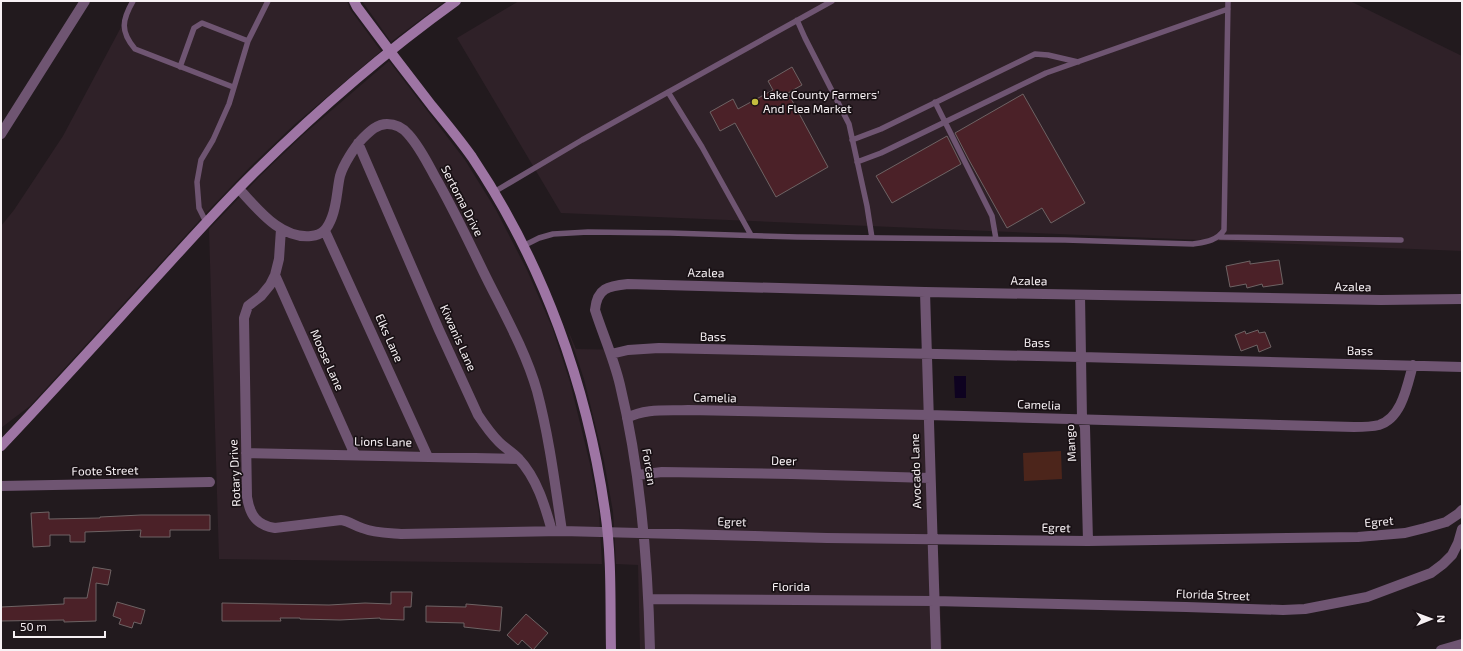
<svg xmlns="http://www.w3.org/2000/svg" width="1463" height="651" viewBox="0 0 1463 651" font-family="'Exo 2',sans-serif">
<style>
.built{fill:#2f2128}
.green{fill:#4c251b}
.water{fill:#0e0220}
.building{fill:#4b2128;stroke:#6e6364}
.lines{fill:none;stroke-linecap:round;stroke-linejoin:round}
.lane{stroke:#6f5572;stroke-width:5.5}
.street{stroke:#6f5572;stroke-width:10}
.secondary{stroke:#9e75a4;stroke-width:10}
.poi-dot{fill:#c4bd3e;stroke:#191115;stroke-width:1.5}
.labels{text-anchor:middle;stroke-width:3.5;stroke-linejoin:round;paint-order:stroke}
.poi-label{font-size:12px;fill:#f7f1f4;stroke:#191115;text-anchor:start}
.street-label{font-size:12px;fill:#f7f1f4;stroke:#191115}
</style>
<rect width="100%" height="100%" fill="#221a1e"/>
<!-- built -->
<path class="built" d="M 135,1 L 347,1 L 350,9 L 381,51 L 294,125 L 250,167 L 208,211 L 30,406 L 1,428 L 1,226 L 14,210 L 63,136 Z
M 362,1 L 445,1 L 391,42 Z
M 519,1 L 1350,1 L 1462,56 L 1462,251 L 561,213 L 457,38 Z
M 389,61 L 465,160 L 496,210 L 527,270 L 552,327 L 570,382 L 590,464 L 599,513 L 602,564 L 219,559 L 209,229 L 260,176 L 304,134 Z
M 567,328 L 576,349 L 930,356 L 942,650 L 640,650 L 638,565 L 616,564 L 613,512 L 604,461 L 584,379 Z"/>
<!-- green -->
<path class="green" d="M 1061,451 L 1062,479 L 1024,481 L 1023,453 Z"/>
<!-- water -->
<path class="water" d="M 954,376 L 966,376 L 966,398 L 955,398 Z"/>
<!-- building -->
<path class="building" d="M 792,67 L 802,85 L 788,93 L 828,167 L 776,197 L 735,123 L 720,131 L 710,112 L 733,99 L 738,109 L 773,90 L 768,81 Z
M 1023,94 L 1085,203 L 1051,223 L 1042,208 L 1007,228 L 969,160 L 955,133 Z
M 947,136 L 961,164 L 892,203 L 876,176 Z
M 1279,260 L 1283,284 L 1263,287 L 1262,284 L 1247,288 L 1246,284 L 1230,287 L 1226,266 L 1250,261 L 1250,264 Z
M 1258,330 L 1259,333 L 1265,332 L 1271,347 L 1259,352 L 1257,345 L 1241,351 L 1235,335 L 1245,331 L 1246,334 Z
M 49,512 L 49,519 L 100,518 L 100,517 L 141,515 L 210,515 L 210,530 L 170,530 L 170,537 L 140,537 L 141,530 L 85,532 L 85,542 L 70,542 L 70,535 L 50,535 L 50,546 L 33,547 L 31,513 Z
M 93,567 L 111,570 L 108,585 L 96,583 L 96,621 L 64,622 L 64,620 L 1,621 L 1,607 L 64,604 L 64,598 L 87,598 Z
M 391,592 L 412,592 L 411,607 L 404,607 L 404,620 L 380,619 L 380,618 L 340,620 L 300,619 L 300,618 L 280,618 L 281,621 L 222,621 L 222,603 L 329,605 L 365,603 L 391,604 Z
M 117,602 L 145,610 L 141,624 L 134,622 L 132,628 L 119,624 L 121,619 L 113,616 Z
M 466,604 L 502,607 L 500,631 L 464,627 L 464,623 L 426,622 L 426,606 L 466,607 Z
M 526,614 L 548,633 L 533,650 L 522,640 L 518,645 L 507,635 Z"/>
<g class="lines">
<!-- lane -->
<path class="lane" d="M 133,1 C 122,20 120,31 135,49 L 233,87
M 797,20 L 805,38 L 849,124 L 867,206 L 872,238
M 180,67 L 194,28 L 202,23 L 248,41
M 668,92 L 702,147 L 751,235
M 935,102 L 992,216 L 996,239
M 852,140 L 881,129 L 1035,54 L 1048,55 L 1078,62
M 857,162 L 881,153 L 1046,73 L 1228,9
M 494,192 L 582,140 L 832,1
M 206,222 L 199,208 L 197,182 L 201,160 L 213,140 L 229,104 L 248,41 L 268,1
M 1220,237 L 1401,240
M 523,246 L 539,238 L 553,234 L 588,232 L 670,233 L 797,237 L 1065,240 L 1193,244 C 1205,242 1217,241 1224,230 L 1228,1"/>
<!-- street -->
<path class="street" d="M 1,134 L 85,1
M 358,143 L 439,330 L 478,415 C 484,424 491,434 499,442 C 505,448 512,452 518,458 C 537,478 545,506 552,531
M 239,189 C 258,209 280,239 311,236 C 323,235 328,228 332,217 C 337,204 337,189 340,176 C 343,165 355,146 363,138 C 370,131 377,124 387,124 C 395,124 402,127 408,134 C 419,146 426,160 434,175 C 452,206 467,238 483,271 C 502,310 525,349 537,391 C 549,436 555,484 562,531
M 281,229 L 279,259 L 275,275 L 270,285 L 261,296 L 248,306 L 244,318 L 247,497 C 250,516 257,525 275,528 L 341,520 C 349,521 355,526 362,528 C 374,533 388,533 401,534 L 562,531 L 827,538 L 1088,541 L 1358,537 L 1405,533 L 1425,528 L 1446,522 L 1458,514 L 1462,510
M 325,231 L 428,457
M 275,275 L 355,455
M 925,292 L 936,650
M 1080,295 L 1082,419 L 1085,427 L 1088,541
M 611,354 L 628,350 L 659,348 L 1081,357 L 1462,367
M 627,418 C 646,408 667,411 688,410 L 928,415 L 1354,427 C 1362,427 1371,427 1379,425 C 1402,418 1407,386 1413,365
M 246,453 L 519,459
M 637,475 L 662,472 L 791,474 L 930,478
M 1,486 L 210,482
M 649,599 L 934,601 L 1186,607 L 1283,610 L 1305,609 L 1367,597 L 1431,573 L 1443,564 L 1452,555 L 1458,543 L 1462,529
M 650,650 C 648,561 641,472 620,385 C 614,359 603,335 595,310 C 597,288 608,286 628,284 L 925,292 L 1381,300 L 1462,299
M 1441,650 L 1462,644"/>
<!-- secondary -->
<path class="secondary" d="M 354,1 L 357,7 C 382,41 407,74 432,106 C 446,123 460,140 472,157 C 543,263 587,385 605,511 C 612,557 610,604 611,650
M 1,446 C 55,389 108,330 161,272 C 192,238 223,203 256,171 C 318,110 385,52 456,1"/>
</g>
<!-- markers -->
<circle class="poi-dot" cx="755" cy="102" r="4"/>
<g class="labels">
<!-- poi labels -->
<g class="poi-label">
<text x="763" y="99">Lake County Farmers'<tspan x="763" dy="14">And Flea Market</tspan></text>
</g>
<!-- street labels -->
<g class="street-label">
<text transform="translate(462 201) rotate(63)" y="4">Sertoma Drive</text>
<text transform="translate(706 273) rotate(1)" y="4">Azalea</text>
<text transform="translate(1029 281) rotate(1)" y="4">Azalea</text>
<text transform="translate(1353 287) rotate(1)" y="4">Azalea</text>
<text transform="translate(713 337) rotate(1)" y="4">Bass</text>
<text transform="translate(389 338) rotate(66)" y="4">Elks Lane</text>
<text transform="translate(458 338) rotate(66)" y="4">Kiwanis Lane</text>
<text transform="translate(1037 343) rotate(1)" y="4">Bass</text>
<text transform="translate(1360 351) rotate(1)" y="4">Bass</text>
<text transform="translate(327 360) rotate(66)" y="4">Moose Lane</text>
<text transform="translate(715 398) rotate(1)" y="4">Camelia</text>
<text transform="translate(1039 405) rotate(2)" y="4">Camelia</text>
<text transform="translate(383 442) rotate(1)" y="4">Lions Lane</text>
<text transform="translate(1071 443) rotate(-94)" y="4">Mango</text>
<text transform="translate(784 461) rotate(1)" y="4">Deer</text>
<text transform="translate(649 467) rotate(81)" y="4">Forcan</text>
<text transform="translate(105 471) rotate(-1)" y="4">Foote Street</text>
<text transform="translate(916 471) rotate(-92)" y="4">Avocado Lane</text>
<text transform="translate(235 473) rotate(-93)" y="4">Rotary Drive</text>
<text transform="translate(732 522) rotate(2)" y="4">Egret</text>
<text transform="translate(1379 522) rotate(-5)" y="4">Egret</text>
<text transform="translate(1056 528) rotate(1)" y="4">Egret</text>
<text x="791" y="591">Florida</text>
<text transform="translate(1213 595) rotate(2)" y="4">Florida Street</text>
</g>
</g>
<!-- border -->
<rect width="1463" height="651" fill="none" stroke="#f7f1f4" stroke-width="4"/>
<!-- north arrow -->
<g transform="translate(1431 619) rotate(89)" stroke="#191115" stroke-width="3" paint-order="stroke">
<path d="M0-3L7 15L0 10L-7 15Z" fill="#f7f1f4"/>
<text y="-6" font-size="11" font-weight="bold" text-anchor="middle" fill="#f7f1f4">N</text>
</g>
<!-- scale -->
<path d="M14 631v6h91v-6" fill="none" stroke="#f7f1f4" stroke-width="2"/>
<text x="20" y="631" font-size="12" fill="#f7f1f4" stroke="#191115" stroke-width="3" paint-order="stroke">50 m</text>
</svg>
